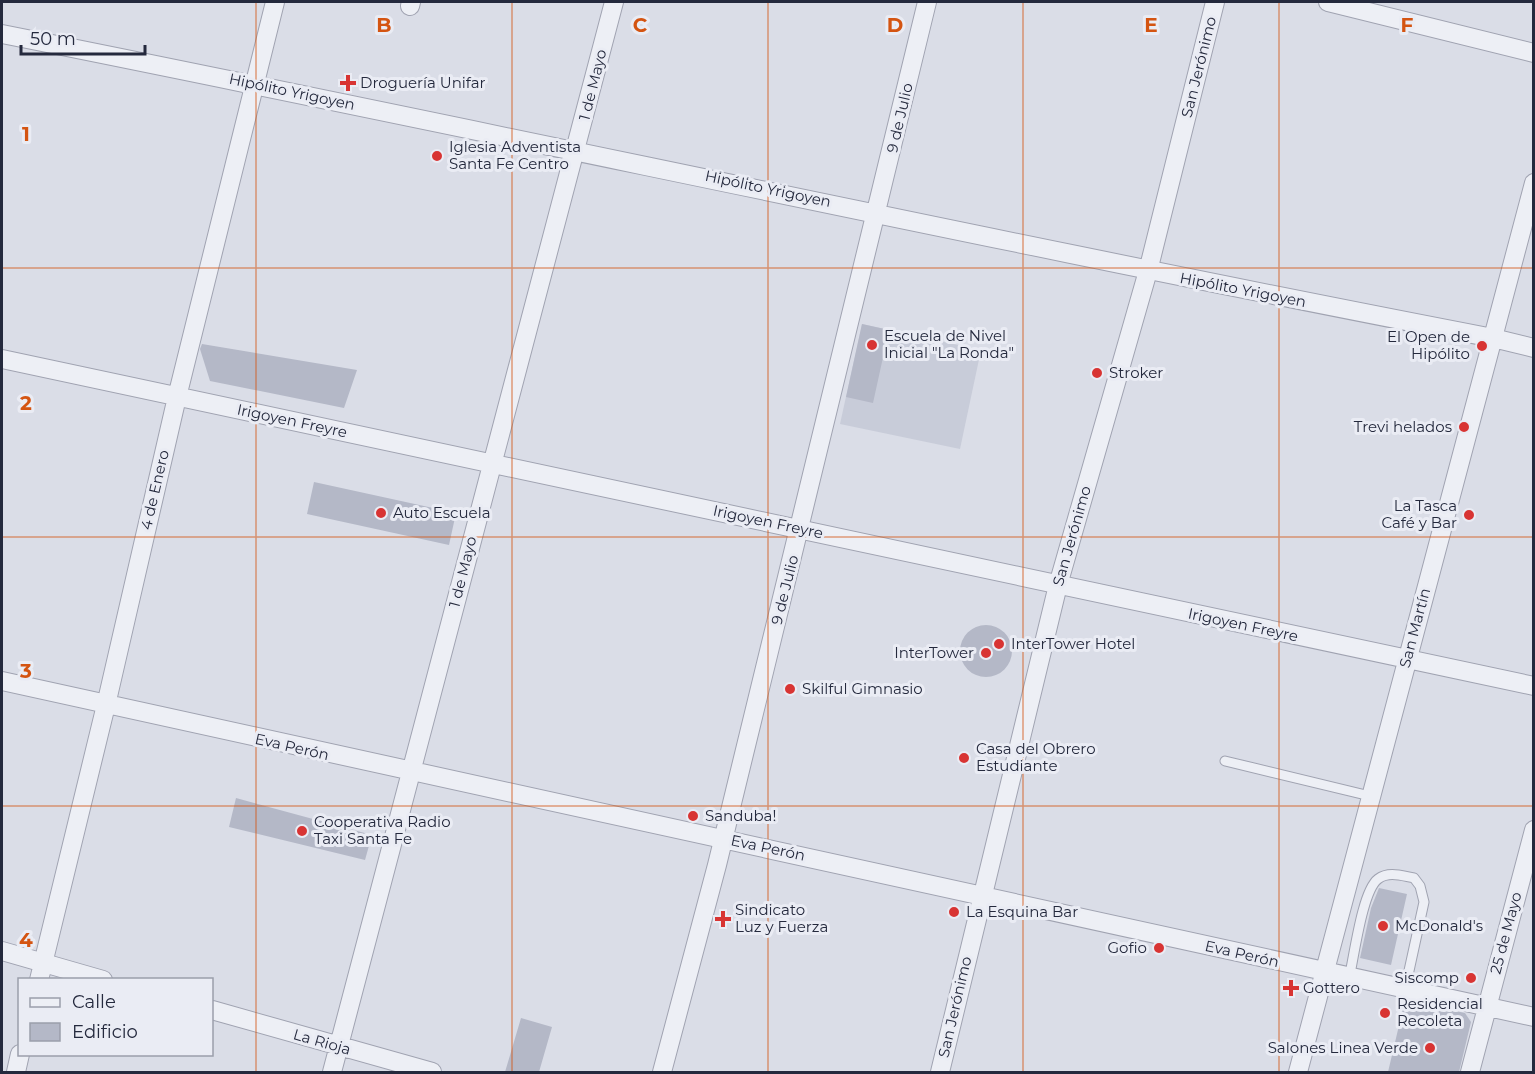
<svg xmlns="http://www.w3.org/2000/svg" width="1535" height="1074" viewBox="0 0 1535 1074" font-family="Montserrat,sans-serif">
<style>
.built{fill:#c8ccd9}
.building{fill:#b4b8c7}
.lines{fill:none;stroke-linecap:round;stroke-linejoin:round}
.lane-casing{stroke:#a0a3b1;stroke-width:11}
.street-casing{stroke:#a0a3b1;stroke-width:20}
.lane{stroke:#edeff5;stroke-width:9}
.street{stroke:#edeff5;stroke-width:18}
.grid{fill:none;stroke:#d45411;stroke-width:1.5;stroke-opacity:0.55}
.poi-dot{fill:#d83433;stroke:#eaecf4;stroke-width:2}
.labels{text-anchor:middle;stroke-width:6;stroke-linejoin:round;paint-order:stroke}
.street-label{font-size:15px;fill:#24293d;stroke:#eaecf4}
.poi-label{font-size:15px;fill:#24293d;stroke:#eaecf4;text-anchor:start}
.grid-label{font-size:20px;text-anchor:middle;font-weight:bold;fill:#d45411;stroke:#eaecf4;stroke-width:6;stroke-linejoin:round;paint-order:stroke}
</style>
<rect width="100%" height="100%" fill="#dadde7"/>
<!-- built -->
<path class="built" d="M 862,324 L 981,350 L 960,449 L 840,424 Z"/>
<!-- building -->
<path class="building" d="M 862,324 L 889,330 L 873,403 L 846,397 Z
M 202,344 L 357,370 L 344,408 L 210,381 L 200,349 Z
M 314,482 L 456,513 L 449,545 L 307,514 Z
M960 651a26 26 0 1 1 52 0a26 26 0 1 1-52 0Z
M 236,798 L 372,835 L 365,860 L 229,827 Z
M 1379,888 L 1407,894 L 1391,965 L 1360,958 L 1371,908 Z
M 1405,1000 L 1465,1013 L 1471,1022 L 1459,1072 L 1388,1072 Z
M 521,1018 L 552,1027 L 539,1072 L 505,1072 Z"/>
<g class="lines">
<defs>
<path id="lane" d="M 1225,761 L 1370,796
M 1349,978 C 1354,958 1362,891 1378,879 C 1389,871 1402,876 1414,878 L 1420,886 L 1424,902 L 1405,989"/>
<path id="street" d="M 1328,2 L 1534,53
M 410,6 L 411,2
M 2,34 C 499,133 995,242 1493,338 L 1534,348
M 2,359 L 1534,686
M 2,681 L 1534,1017
M 2,951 L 103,980
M 39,980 L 106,705 L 177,397 L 275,2
M 212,1010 L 432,1072
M 16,1072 L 20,1054
M 332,1072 L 614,2
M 662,1072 L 717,865 L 927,2
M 940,1072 L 1058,585 L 1148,271 L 1215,2
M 1298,1072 L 1534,183
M 1470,1072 L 1534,830"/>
</defs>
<!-- lane casing -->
<use href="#lane" class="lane-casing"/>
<!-- street casing -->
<use href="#street" class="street-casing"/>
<!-- lane -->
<use href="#lane" class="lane"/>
<!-- street -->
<use href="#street" class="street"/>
</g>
<!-- grid -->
<path class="grid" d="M 256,2 L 256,1072M 512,2 L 512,1072M 768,2 L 768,1072M 1023,2 L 1023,1072M 1279,2 L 1279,1072M 2,268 L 1534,268M 2,537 L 1534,537M 2,806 L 1534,806"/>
<!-- markers -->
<g class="poi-dot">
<path d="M345 74h6v6h6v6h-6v6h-6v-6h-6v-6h6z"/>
<circle cx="437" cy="156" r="6"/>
<circle cx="872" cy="345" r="6"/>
<circle cx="1482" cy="346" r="6"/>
<circle cx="1097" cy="373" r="6"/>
<circle cx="1464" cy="427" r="6"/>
<circle cx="381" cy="513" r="6"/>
<circle cx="1469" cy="515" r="6"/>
<circle cx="999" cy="644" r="6"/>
<circle cx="986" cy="653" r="6"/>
<circle cx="790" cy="689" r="6"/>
<circle cx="964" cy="758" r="6"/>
<circle cx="693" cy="816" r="6"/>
<circle cx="302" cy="831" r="6"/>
<circle cx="954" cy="912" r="6"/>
<path d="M720 910h6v6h6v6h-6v6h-6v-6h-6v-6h6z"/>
<circle cx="1383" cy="926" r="6"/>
<circle cx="1159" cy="948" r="6"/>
<circle cx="1471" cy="978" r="6"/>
<path d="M1288 979h6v6h6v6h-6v6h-6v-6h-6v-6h6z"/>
<circle cx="1385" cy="1013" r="6"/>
<circle cx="1430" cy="1048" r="6"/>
</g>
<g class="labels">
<!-- street labels -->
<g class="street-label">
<text transform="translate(1199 67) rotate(-76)" y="5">San Jerónimo</text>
<text transform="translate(593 85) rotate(-76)" y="5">1 de Mayo</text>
<text transform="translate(292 92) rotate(12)" y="5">Hipólito Yrigoyen</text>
<text transform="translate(900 118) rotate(-77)" y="5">9 de Julio</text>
<text transform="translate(768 189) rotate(12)" y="5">Hipólito Yrigoyen</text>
<text transform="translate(1243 290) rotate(11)" y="5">Hipólito Yrigoyen</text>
<text transform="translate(292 421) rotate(12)" y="5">Irigoyen Freyre</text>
<text transform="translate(155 490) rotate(-77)" y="5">4 de Enero</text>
<text transform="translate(768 522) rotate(12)" y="5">Irigoyen Freyre</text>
<text transform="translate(1072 536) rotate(-74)" y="5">San Jerónimo</text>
<text transform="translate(463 572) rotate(-76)" y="5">1 de Mayo</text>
<text transform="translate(785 590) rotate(-76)" y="5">9 de Julio</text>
<text transform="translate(1243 625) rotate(12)" y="5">Irigoyen Freyre</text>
<text transform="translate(1415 628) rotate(-75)" y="5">San Martín</text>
<text transform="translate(292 747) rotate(13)" y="5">Eva Perón</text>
<text transform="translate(768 848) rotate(12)" y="5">Eva Perón</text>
<text transform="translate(1506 933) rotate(-75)" y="5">25 de Mayo</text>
<text transform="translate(1242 954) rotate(13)" y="5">Eva Perón</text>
<text transform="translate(955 1007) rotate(-77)" y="5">San Jerónimo</text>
<text transform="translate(322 1042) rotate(16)" y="5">La Rioja</text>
</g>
<!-- poi labels -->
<g class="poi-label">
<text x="360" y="88">Droguería Unifar</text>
<text x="449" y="152">Iglesia Adventista<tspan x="449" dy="17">Santa Fe Centro</tspan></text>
<text x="884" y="341">Escuela de Nivel<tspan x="884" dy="17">Inicial "La Ronda"</tspan></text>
<text x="1470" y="342" text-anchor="end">El Open de<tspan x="1470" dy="17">Hipólito</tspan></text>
<text x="1109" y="378">Stroker</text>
<text x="1452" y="432" text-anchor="end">Trevi helados</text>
<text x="1457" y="511" text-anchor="end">La Tasca<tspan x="1457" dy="17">Café y Bar</tspan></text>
<text x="393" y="518">Auto Escuela</text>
<text x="1011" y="649">InterTower Hotel</text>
<text x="974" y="658" text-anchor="end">InterTower</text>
<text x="802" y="694">Skilful Gimnasio</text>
<text x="976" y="754">Casa del Obrero<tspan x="976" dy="17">Estudiante</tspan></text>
<text x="705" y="821">Sanduba!</text>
<text x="314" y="827">Cooperativa Radio<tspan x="314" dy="17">Taxi Santa Fe</tspan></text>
<text x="735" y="915">Sindicato<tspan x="735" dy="17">Luz y Fuerza</tspan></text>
<text x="966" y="917">La Esquina Bar</text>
<text x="1395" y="931">McDonald's</text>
<text x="1147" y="953" text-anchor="end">Gofio</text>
<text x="1459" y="983" text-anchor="end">Siscomp</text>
<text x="1303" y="993">Gottero</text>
<text x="1397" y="1009">Residencial<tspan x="1397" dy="17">Recoleta</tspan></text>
<text x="1418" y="1053" text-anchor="end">Salones Linea Verde</text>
</g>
</g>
<g class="grid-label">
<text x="384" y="32">B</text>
<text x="640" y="32">C</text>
<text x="895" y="32">D</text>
<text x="1151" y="32">E</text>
<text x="1407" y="32">F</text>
<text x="26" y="141">1</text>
<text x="26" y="410">2</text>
<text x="26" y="678">3</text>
<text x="26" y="947">4</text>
</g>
<!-- border -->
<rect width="1535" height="1074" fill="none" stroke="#24293d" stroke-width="6"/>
<!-- legend -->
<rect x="18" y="978" width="195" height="78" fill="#eaecf4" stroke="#9b9eab" stroke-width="1.5"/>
<rect x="30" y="998" width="30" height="9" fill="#edeff5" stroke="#9b9eab" stroke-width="1.5"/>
<text x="72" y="1008" font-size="18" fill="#24293d">Calle</text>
<rect x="30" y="1023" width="30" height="18" fill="#b4b8c7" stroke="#9b9eab" stroke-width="1.5"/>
<text x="72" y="1038" font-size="18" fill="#24293d">Edificio</text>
<!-- scale -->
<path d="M21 45v9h124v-9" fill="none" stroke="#24293d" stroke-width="3"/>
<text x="30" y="45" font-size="18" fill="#24293d" stroke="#eaecf4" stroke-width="4.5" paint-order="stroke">50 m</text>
</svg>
